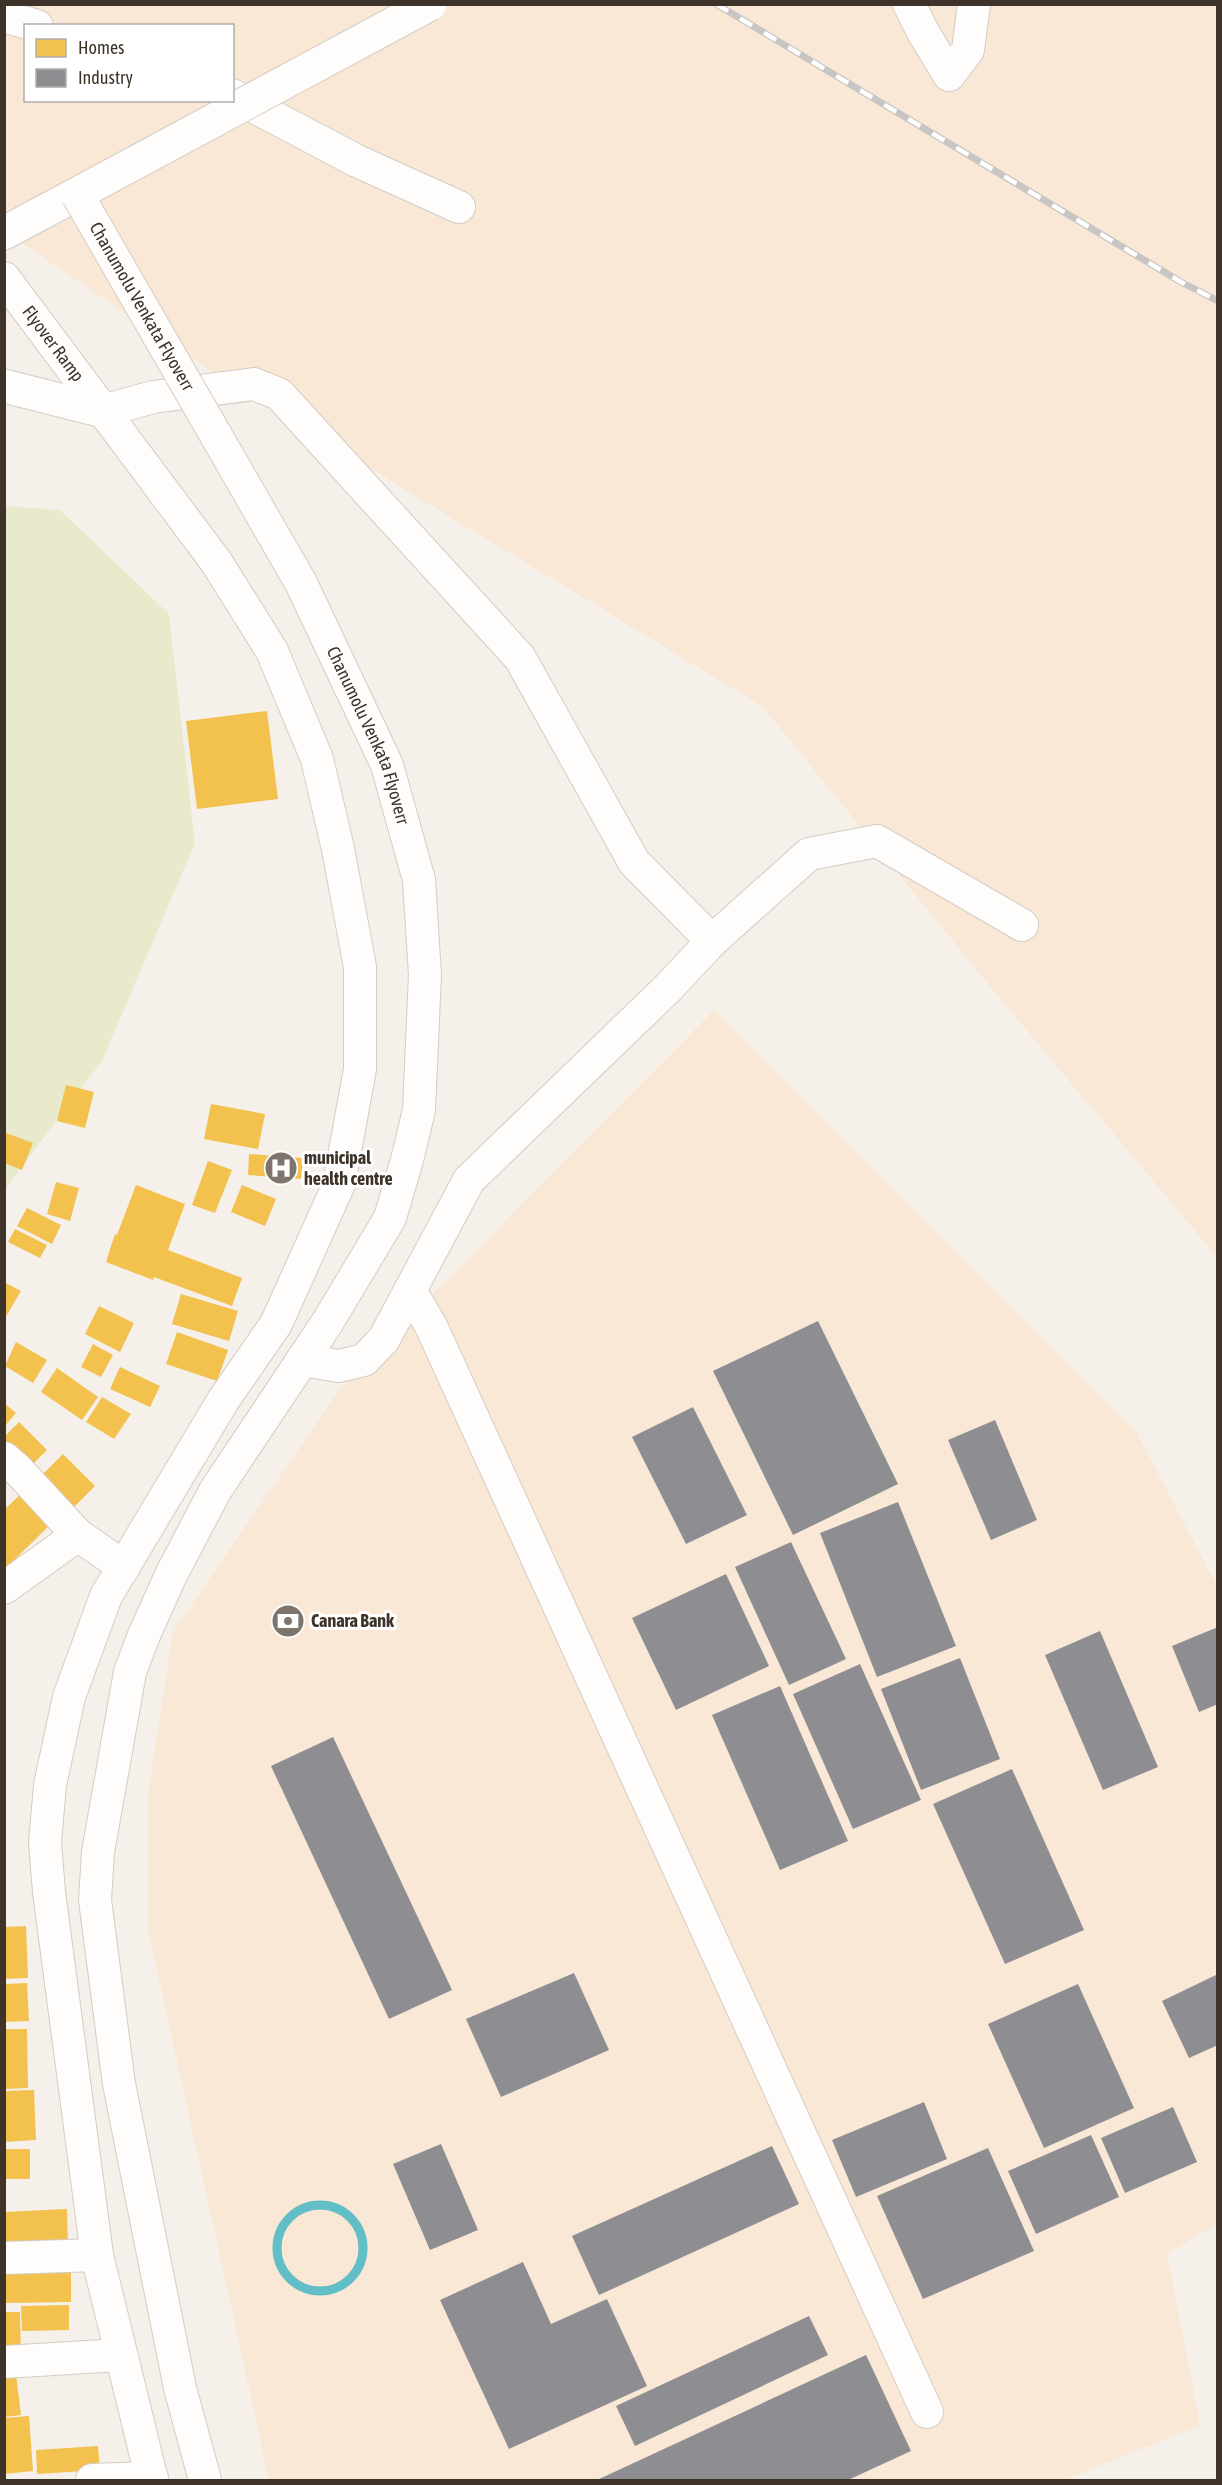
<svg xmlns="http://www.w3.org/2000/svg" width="1222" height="2485" viewBox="0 0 1222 2485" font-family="'Asap Condensed',sans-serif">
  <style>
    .built { fill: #fae8d7; fill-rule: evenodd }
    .green { fill: #e9eacb }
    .homes { fill: #f2c14e }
    .industry { fill: #8d8d92 }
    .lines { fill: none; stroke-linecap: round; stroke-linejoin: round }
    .stream { stroke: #62bec6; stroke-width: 9 }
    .minor-casing { stroke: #d4ccc4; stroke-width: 34 }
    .major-casing { stroke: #d4ccc4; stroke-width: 35 }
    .minor { stroke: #fefdfc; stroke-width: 32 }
    .major { stroke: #fefdfc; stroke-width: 33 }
    .rail-casing { stroke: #c8c6c5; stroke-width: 7 }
    .rail { stroke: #fff; stroke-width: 4.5; stroke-dasharray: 14; stroke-linecap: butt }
    .minor-bridge-casing { stroke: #d4ccc4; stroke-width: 34; stroke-linecap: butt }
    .major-bridge-casing { stroke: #d4ccc4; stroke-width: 35; stroke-linecap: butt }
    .minor-bridge { stroke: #fefdfc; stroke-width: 32 }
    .major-bridge { stroke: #fefdfc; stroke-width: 33 }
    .labels { text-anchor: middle; stroke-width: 6; stroke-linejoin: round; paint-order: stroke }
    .street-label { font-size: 18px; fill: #3d3329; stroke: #fff }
    .poi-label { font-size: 18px; font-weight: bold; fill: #3d3329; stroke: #fff; text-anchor: start }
  </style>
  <rect width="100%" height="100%" fill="#f6f0ea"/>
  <g class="built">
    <path d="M4,5H1217V1257L992,989L762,706L231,384L5,232ZM26,26H232V100H26Z"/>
    <polygon points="714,1010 1136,1431 1217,1586 1217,2225 1167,2253 1200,2425 1064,2480 269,2480 148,1929 148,1793 173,1632 341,1387"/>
  </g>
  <polygon class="green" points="5,506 60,510 169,614 195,843 102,1061 5,1189"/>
  <g class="homes">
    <polygon points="267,711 278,799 197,809 186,721"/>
    <polygon points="66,1085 94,1092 85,1128 57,1121"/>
    <polygon points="211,1104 265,1114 258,1149 204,1139"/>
    <polygon points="6,1133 33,1143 22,1170 4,1163"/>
    <polygon points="249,1154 303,1158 301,1179 248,1175"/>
    <polygon points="208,1161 232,1170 215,1213 192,1205"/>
    <polygon points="56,1182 79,1188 70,1221 47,1214"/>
    <polygon points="136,1185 185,1204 168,1250 242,1278 232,1306 154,1277 153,1280 106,1262 112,1243 115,1234 117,1235"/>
    <polygon points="242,1185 276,1199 265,1226 231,1212"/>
    <polygon points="27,1208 61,1225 52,1244 17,1226"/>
    <polygon points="15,1229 47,1245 40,1258 8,1242"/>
    <polygon points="4,1282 21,1291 4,1320"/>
    <polygon points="181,1294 238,1311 229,1341 172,1324"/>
    <polygon points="99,1306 134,1323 120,1352 85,1334"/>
    <polygon points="177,1332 228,1350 217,1381 166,1364"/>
    <polygon points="16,1342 47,1360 33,1383 5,1366"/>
    <polygon points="93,1344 113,1355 101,1377 81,1367"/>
    <polygon points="120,1367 160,1386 150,1407 110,1389"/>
    <polygon points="57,1368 98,1397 82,1420 41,1392"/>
    <polygon points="102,1397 131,1414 114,1439 86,1422"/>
    <polygon points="4,1403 16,1413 4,1427"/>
    <polygon points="19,1422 47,1450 27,1470 4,1448 4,1437"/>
    <polygon points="63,1454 95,1486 69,1512 37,1480"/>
    <polygon points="24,1491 54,1521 6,1568 4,1510"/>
    <polygon points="26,1926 28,1978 4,1979 4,1927"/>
    <polygon points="27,1983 29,2021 4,2022 4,1984"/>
    <polygon points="4,2029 27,2029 28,2088 4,2089"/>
    <polygon points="34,2090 36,2140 4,2142 4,2091"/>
    <rect x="4" y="2149" width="26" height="30"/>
    <polygon points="67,2209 68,2245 4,2248 4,2212"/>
    <polygon points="71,2262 71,2302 4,2303 4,2264"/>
    <polygon points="69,2305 69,2330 22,2331 21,2306"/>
    <polygon points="4,2312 20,2312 21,2357 4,2357"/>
    <polygon points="16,2374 21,2415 4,2417 4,2375"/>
    <polygon points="29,2416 33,2471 4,2474 4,2418"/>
    <polygon points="98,2446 100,2470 37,2474 36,2450"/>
  </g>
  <g class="industry">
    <polygon points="818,1321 898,1484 793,1535 713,1371"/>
    <polygon points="693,1407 747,1515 686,1544 632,1437"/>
    <polygon points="995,1420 1037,1520 991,1540 948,1440"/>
    <polygon points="898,1502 956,1646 877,1677 820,1533"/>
    <polygon points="791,1542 846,1659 789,1685 735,1567"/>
    <polygon points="726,1574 769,1666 676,1710 632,1618"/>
    <polygon points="1218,1627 1218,1704 1199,1712 1172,1646"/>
    <polygon points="1100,1631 1158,1767 1103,1790 1045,1655"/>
    <polygon points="960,1658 1000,1759 921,1790 881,1689"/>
    <polygon points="860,1664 921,1800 853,1829 793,1694"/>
    <polygon points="780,1686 848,1841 780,1870 712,1715"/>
    <polygon points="333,1737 452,1990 389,2019 271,1766"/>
    <polygon points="1012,1769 1084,1930 1005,1964 933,1804"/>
    <polygon points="574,1973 609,2050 501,2097 466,2019"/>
    <polygon points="1218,1974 1218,2045 1189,2058 1162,2001"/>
    <polygon points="1078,1984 1134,2108 1044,2148 988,2024"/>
    <polygon points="924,2102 947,2159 856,2197 832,2140"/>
    <polygon points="1173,2107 1197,2162 1125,2193 1101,2138"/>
    <polygon points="1091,2135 1119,2197 1036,2234 1008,2171"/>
    <polygon points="441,2144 478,2230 430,2250 393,2164"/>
    <polygon points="772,2146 799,2204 599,2295 572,2236"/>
    <polygon points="988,2148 1034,2251 923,2299 877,2196"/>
    <polygon points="523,2262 551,2324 607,2299 647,2386 509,2449 440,2300"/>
    <polygon points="809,2316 828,2355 635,2446 616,2406"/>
    <polygon points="866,2355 911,2451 848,2480 597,2480"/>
  </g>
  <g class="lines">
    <circle class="stream" cx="320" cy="2248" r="43"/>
    <g class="minor-casing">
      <g id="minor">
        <polyline points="909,4 923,32 949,75 968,50 974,4"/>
        <polyline points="4,16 37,26"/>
        <polyline points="232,95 357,161 459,207"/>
        <path id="s1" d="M4,278L217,563L272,651L317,759L338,849L360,967V1069L339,1184L276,1324L224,1399L106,1596L69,1697L50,1785L45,1843L49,1892L97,2255L152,2480"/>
        <polyline points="103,411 153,397 254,384 279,394 520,658 634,862 712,941"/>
        <polyline points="410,1290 431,1326 927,2412"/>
        <polyline points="302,1360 339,1366 364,1360 384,1339 469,1180 668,988 712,941 809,854 877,841 1022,925"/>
        <polyline points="4,1458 17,1469 78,1535"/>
        <polyline points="4,1588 78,1535 124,1567"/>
        <polyline points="4,2258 97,2255"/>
        <polyline points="4,2362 120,2355"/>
        <polyline points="92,2480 152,2478"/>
        <polyline points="205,2480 180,2388 119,2084 95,1900 98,1852 130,1672 144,1635 171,1575 215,1491 327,1323"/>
      </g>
    </g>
    <g class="major-casing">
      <g id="major">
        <polyline points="4,233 77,194"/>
        <polyline points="4,386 103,411"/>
      </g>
    </g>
    <use href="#minor" class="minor"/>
    <use href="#major" class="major"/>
    <g class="rail-casing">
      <polyline id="rail" points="716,4 1181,282 1218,301"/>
    </g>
    <use href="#rail" class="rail"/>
    <g class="minor-bridge-casing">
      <g id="minor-bridge">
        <path id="s2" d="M77,194L301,583L387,765L419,880L425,975L419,1110L407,1160L390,1218L327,1323"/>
      </g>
    </g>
    <g class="major-bridge-casing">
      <polyline id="major-bridge" points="77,194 430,4"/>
    </g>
    <use href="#minor-bridge" class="minor-bridge"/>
    <use href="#major-bridge" class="major-bridge"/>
  </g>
  <defs>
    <g id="hospital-disc" transform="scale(1.725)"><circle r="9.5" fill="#7e756d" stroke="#fff"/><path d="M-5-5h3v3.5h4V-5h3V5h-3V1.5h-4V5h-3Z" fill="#fff"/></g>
    <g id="bank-disc" transform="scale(1.725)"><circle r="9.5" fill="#7e756d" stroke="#fff"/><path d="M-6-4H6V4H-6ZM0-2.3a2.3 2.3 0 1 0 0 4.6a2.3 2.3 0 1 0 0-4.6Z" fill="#fff"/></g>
  </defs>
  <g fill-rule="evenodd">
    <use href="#hospital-disc" x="281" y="1168"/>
    <use href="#bank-disc" x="288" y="1621"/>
  </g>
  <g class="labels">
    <g class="street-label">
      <text dy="6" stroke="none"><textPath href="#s2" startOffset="130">Chanumolu Venkata Flyoverr</textPath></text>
      <text dy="6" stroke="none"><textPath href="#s1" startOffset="82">Flyover Ramp</textPath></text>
      <text dy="6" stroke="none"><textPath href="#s2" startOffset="616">Chanumolu Venkata Flyoverr</textPath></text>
    </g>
    <g class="poi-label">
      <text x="304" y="1164">municipal<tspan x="304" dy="21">health centre</tspan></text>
      <text x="311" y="1627">Canara Bank</text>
    </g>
  </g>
  <rect width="1222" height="2485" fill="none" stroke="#3d3329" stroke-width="12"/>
  <rect x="24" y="24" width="210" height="78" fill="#ffffff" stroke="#b1ada9" stroke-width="1.5"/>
  <rect x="36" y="39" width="30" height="18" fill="#f2c14e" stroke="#b1ada9" stroke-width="1.5"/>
  <text x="78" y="54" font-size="18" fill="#3d3329">Homes</text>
  <rect x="36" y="69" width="30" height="18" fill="#8d8d92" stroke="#b1ada9" stroke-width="1.5"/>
  <text x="78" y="84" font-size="18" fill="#3d3329">Industry</text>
</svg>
